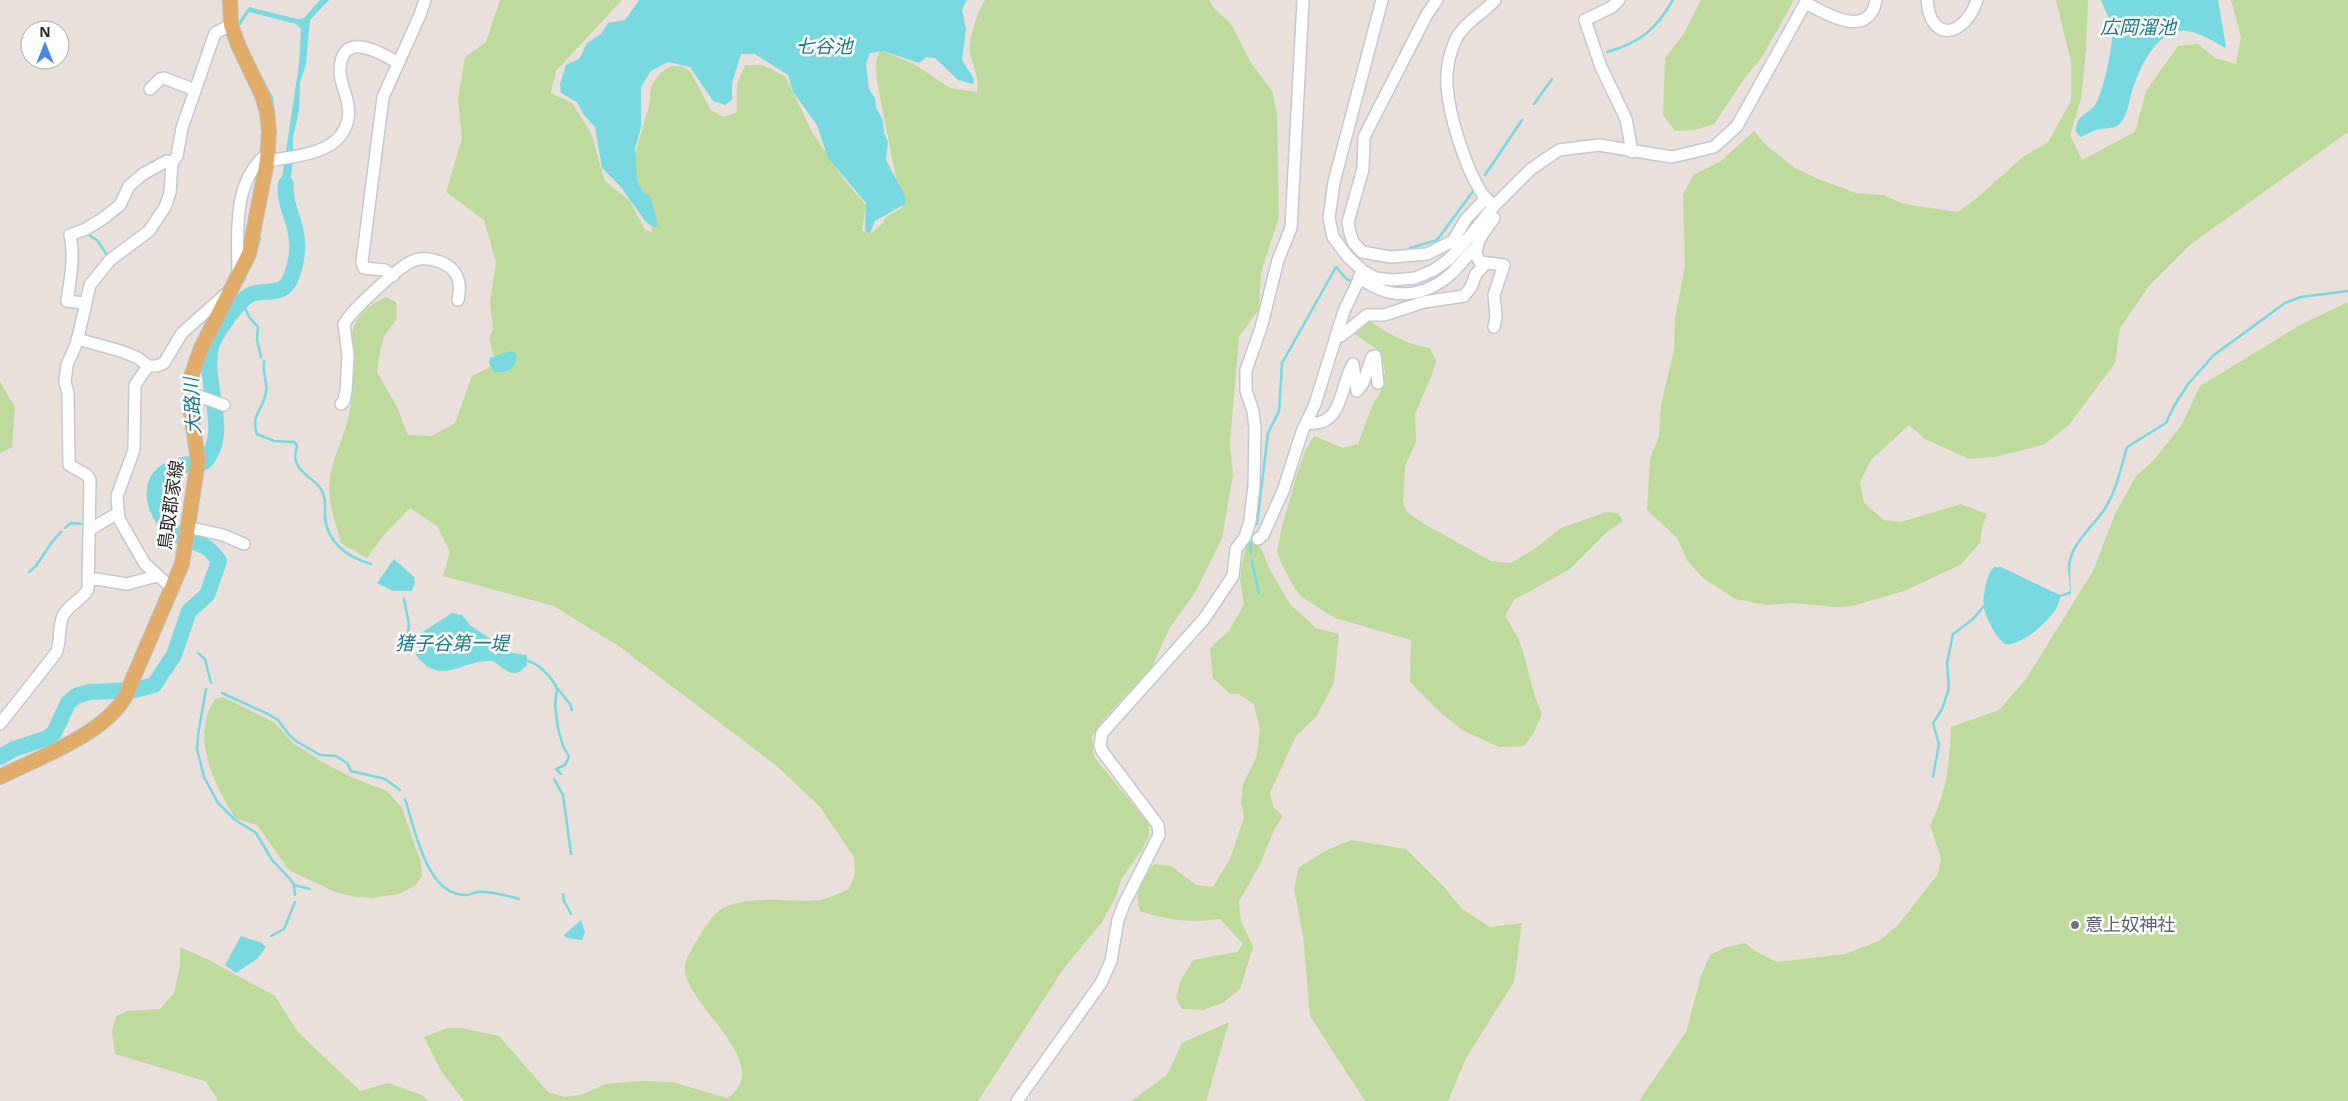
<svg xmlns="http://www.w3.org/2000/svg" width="2348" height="1101" viewBox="0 0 2348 1101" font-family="'Open Sans','Noto Sans JP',sans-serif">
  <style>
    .green { fill: #beda9c }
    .water { fill: #78dae0 }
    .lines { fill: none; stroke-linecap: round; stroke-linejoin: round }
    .stream { stroke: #78dae0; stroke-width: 2.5 }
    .river { stroke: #78dae0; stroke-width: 16 }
    .minor-casing { stroke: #c3c8d0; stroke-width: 14 }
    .major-casing { stroke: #bebebe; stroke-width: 16 }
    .minor { stroke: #fff; stroke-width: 11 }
    .major { stroke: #e1ab68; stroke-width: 14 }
    .worship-dot { fill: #6b7280; stroke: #fff; stroke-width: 2 }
    .labels { text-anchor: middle; stroke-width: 5; stroke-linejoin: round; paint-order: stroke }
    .street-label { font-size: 18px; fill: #282828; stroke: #fff }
    .worship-label { font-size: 18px; fill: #5b616d; stroke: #fff; text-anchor: start }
    .water-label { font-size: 19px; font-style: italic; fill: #1b7988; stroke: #fff }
  </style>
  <rect width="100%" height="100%" fill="#e9e0db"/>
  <g class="green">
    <path d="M500,0H622L556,71L551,93L572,103L591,133L605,181L630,201L645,230L652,232L651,215L637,196L631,168L649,106L651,87L660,73L671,66H681L690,71L711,110L724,117L737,112V85L745,65H762L785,76L812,132L845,181L866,205L862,231L871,233L882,224L887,216L902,208L877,82L876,63L880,50L914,64L950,88L977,92C979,75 974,69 970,54C967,42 978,10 985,0H1209L1213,7L1231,24L1251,63L1272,91L1277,113L1279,217L1261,273L1259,309L1239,337L1230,443L1233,475L1222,538L1196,591L1169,629L1152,667L1102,721L1092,737L1094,757L1149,824V836L1142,850L1122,878L1116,896L1102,922L1064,968L978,1101H464L441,1071L424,1037L447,1028H462L499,1036L548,1092L565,1097L583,1094L606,1084L639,1081L672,1082L727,1098C781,1063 672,997 686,961C691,949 711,914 723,908C751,894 789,903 820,900C830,898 840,893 849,889L855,874L854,857L820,807L778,767L620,647L554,606L443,576L450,552L437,526L410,508L383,536L367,558L341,543C336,524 328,504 329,484C331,460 346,434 350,410C358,364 330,323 386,297L396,302C398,325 396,318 385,335C380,345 379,361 377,372L397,407L408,435L432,436L455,423L472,376L492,366L494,357L489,338L493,329L490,303L496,262L484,220L446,192L462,139L458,98L465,57L486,42Z"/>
    <polygon points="1701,0 1794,0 1762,57 1744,79 1714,124 1695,130 1675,131 1663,115 1665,58 1683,35"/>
    <polygon points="2056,0 2088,0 2086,50 2081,99 2070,135 2082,160 2135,132 2146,91 2178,46 2198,44 2215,58 2236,64 2241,37 2231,0 2348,0 2348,132 2191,244 2149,286 2120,328 2115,363 2069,425 2043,445 1995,457 1969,459 1925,439 1909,425 1871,460 1860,482 1864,503 1884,520 1901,522 1961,504 1987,514 1982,528 1980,543 1960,565 1904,591 1852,606 1835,607 1794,603 1766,605 1735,599 1703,578 1687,560 1677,538 1647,510 1650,459 1659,436 1661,405 1674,350 1675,320 1685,265 1683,195 1693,175 1721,161 1754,131 1766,145 1795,168 1816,178 1856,193 1883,195 1904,204 1958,212 1977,198 2023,157 2048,142 2071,101 2071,61"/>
    <path d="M2348,302V1101H1639L1686,1032L1701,976L1710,955L1724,948L1745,943L1755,951L1777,962L1845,954L1879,941L1898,925L1938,874L1941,858L1930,826C1947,788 1949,769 1951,727L1999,710L2026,679L2093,571L2115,514L2136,476L2152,462L2181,426L2200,386L2302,324Z"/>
    <path d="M1368,320C1387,333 1407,345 1430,348L1436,361L1432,375L1415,414L1416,442L1405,466L1403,502L1407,512L1426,525L1491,561L1511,563L1537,547L1561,528L1606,512L1618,513L1623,521L1608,531L1570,569L1514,600L1505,616C1510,624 1515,632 1519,640C1528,665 1531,690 1542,714L1533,734L1524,746L1499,747L1462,730L1439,711L1410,682L1411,640L1335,618L1302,597L1295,589L1282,565L1277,551L1282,527L1297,474L1305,451L1314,436L1343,448L1358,444L1372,406L1380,393L1385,372L1381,352L1354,334L1356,328Z"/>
    <polygon points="0,382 15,407 12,447 0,453"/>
    <path d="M1252,538L1262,550L1269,568L1290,604L1316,628L1339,634L1334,683L1316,717L1296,736L1270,793L1274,808L1283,816L1275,828L1260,864L1239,902L1241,921L1253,947L1240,989L1224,1002L1204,1010L1182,1009L1176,998L1181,980L1193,960L1237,952L1243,944L1220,919C1188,923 1172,921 1140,911C1133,890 1141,881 1154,864L1171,866L1196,885L1213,887L1230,859L1244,817L1241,803L1243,784L1256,758L1260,730L1254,704L1238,694H1230L1213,678L1210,648L1229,631L1244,604L1240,581L1242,562L1247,542Z"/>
    <path d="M223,697L275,723L293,743L324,763L351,777L387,791L402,808L421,863L422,876L416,885L399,894L372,898L355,897L335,892L289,870L257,825L235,818C214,784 190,737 215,699Z"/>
    <polygon points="1351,840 1406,849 1445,888 1461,908 1490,927 1522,923 1514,982 1466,1058 1448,1101 1365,1101 1310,1016 1303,935 1294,889 1299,867 1327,850"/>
    <polygon points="180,947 207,959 275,996 298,1032 360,1091 388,1083 422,1095 428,1101 217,1101 217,1098 205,1081 115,1054 112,1032 116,1016 128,1011 160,1009 174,993 180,967"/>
    <polygon points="1229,1022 1206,1101 1131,1101 1167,1075 1182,1043"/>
  </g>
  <g class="water">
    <polygon points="320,0 329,0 310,20 306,64 300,83 299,110 293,138 293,162 288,195 290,204 285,208 281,194 281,184 299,64 301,29 296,24 249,12 239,27 237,24 249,7 298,19 304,18"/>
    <polygon points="639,0 967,0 962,10 966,29 962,60 974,79 973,84 958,80 935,58 926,57 919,63 883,51 870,53 866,64 869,89 875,98 876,107 883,121 884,133 888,142 886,160 906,198 905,204 875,221 870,233 865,231 866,203 828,158 817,125 793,92 788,75 755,54 741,54 732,83 732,100 725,105 713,101 690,67 668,62 651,71 641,87 641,127 635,149 637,181 643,192 650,196 658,225 655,227 649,225 643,218 620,186 602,168 595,127 584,115 577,102 561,93 560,84 566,65 579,59 587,43 601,34 608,23 625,20"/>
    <path d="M2101,0H2218L2226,46L2225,48C2213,41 2201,33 2187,31C2157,27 2139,69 2132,91C2129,101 2127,120 2117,126C2111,129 2101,128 2095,130C2090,132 2086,135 2081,137L2076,132C2076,113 2086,117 2095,105C2103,94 2115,39 2112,25C2109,17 2104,8 2101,0Z"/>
    <path d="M509,351L516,353C517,368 508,374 494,372L489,363L490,358Z"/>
    <polygon points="394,559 414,577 415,582 412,591 393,591 377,583"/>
    <path d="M1994,567H2001L2060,595L2070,591L2068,569H2070L2071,594L2060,597C2060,614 2022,647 2005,644C1996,638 1986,618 1984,608C1982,599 1987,572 1994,567Z"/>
    <path d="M452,613L462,615L471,626L512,653L527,655V665C512,683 505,667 492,661C462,659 440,688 416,655L421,633Z"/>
    <polygon points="581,920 585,932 582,940 566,938 564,935"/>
    <polygon points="241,936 262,943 266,947 257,959 236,973 225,965"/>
  </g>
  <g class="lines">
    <g class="stream">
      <path d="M1607,52C1640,43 1656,29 1673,0"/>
      <polyline points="260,75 272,98 273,111"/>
      <polyline points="1534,104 1552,79"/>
      <polyline points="1485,175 1522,120"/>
      <polyline points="87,234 97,240 109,258"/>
      <polyline points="1410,248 1437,240 1474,190"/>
      <polyline points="256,253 260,238"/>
      <polyline points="237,292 245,278"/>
      <polyline points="244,306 249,317 258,327 257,340 261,357"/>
      <path d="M264,361C262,373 268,381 266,392C264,408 250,416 257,434L274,441L294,442L297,445C297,449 295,453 295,456C296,473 313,477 321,489C326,497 325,506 325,515C326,542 347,557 371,564"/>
      <path d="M1257,524L1268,433L1279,411L1282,363L1336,267C1342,272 1344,281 1354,281"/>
      <polyline points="65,528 71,523 86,524"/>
      <polyline points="1250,543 1251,554"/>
      <polyline points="1252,561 1259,593"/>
      <path d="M2069,570C2068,546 2091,529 2104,510C2116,492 2121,468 2127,447L2166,423L2174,406L2188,384L2214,355L2285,303L2301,297L2348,291"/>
      <polyline points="29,572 36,566 52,542 61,532"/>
      <polyline points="404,599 409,624 407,641 409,643 422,643"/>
      <polyline points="198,653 205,659 211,683"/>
      <path d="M524,660C538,662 552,677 557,689L555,705L558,728L563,746L569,757L565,765L556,769L561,774"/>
      <polyline points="206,689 198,735 197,749 204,777 218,803 234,819 256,833 272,860 290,879 294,885 295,895"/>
      <polyline points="558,689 570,704 572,710"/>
      <polyline points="222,693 268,714 278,720 290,736 296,741 320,755 336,756 347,763 351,771 385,779 400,790"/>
      <polyline points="1933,777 1939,744 1933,723 1942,709 1949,688 1947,663 1953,634 1973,619 1983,607 1987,606"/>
      <polyline points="554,779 563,795 571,854"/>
      <path d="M405,799C415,828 426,896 466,895C470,895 473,893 477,892C487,891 510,896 519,899"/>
      <polyline points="294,885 310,889"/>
      <polyline points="563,894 564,901 571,914"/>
      <polyline points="271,936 284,929 295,902"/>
    </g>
    <path class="river" d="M0,757L14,749L47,738L54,733L68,703L76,696L89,692L135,690L154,685L174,655L189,611L207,595L219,561C215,556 211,550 206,547C197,542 186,541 178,535C159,521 142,487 167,471C178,464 192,464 204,462C232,434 202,382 211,347C214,335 240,298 252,294C267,289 284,297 291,277C298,261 299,241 294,224C290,211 284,198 286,184"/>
    <g class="minor-casing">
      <g id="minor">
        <polyline points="1382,0 1334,182 1329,218 1333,237 1348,257 1363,271 1376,278 1393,280 1415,278 1434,270 1448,260 1466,241 1494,206 1531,169 1559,150 1599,145 1672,157 1714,147 1737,126 1807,0"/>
        <polyline points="1437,0 1426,16 1364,137 1363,169 1348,222 1350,233 1353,242 1362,252 1391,257 1427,254 1453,241 1466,241"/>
        <polyline points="1619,0 1612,7 1585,20 1601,67 1626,119 1632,152"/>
        <path d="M1927,0C1931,45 1965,36 1977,0"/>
        <path d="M1806,3C1826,14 1869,40 1876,0"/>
        <polyline points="150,89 160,79 164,78 195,90"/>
        <path d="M267,161C288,157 327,155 341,135C347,127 350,116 348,106C347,95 341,85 340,73C339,30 377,50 398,63"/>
        <path d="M1494,206C1490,202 1484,197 1481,192C1465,166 1449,116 1447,86C1446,71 1449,55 1455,41C1463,23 1483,14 1495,0"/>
        <polyline points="1453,241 1466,219 1486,198"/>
        <path d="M238,276C238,234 231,182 268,153"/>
        <polyline points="393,276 385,270 364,268 362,262 383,97 420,15 425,0"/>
        <path d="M1359,277C1390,301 1423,299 1452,273C1461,265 1467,254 1477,247"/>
        <path d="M85,303L67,301C70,280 75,257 70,235L86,229L105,217L120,205L129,186L143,174L167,161L172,163"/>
        <path d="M1494,327L1496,317L1494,295L1504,265L1480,262C1469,247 1486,230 1494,218"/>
        <polyline points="1336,336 1341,336 1367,315 1384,315 1424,302 1464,296 1471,287 1476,274 1485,264"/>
        <polyline points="77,339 121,351 138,358 148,366 157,366 164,363 182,333 227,293"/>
        <polyline points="148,366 135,385 134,450 117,496 118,509 119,519 145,564 173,589"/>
        <polyline points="190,393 224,405"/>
        <path d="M341,404L344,401L346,391L348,356L344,324C352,310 401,264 415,260C426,257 439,260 448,266C460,274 461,286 458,300"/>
        <path d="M1306,423C1344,428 1339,387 1353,364L1357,391L1363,383L1372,357L1375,356L1378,383"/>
        <polyline points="187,527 223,535 244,544"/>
        <polyline points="89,530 118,513"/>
        <polyline points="1258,539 1263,535 1283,491 1302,432 1315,404 1344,311 1363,271"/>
        <polyline points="89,581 96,579 127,584 157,576"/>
        <path d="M0,724L56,653C62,641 57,625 64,614C70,604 82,600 88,589L90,480L87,475L69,465L68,393L65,382L67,365L77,342L90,285L110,260L149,231L165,207L170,193L172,163L177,156L182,128L215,33L231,25"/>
        <polyline points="1017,1101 1101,983 1111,961 1118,920 1124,904 1159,835 1158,825 1102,751 1100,745 1102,733 1204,619 1233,576 1236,549 1245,537 1250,521 1254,486 1255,428 1253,411 1246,391 1246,370 1261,328 1278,260 1291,228 1303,0"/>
      </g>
    </g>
    <g class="major-casing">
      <path id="major" d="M0,777C38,758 104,734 125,697L182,564L198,461L191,412L190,393L192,374L201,348L249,254L267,161L269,131L267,112L262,95L239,47L231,25L230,0"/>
    </g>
    <use href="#minor" class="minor"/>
    <use href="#major" class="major"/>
  </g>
  <circle class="worship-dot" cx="2075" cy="925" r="5"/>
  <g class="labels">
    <g class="street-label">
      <text transform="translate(171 505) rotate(-82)" y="6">鳥取郡家線</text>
    </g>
    <g class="worship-label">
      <text x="2085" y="931">意上奴神社</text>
    </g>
    <g class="water-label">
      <text x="2138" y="34">広岡溜池</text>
      <text x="824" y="53">七谷池</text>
      <text transform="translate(192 406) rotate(-93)" y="7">大路川</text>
      <text x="452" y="650">猪子谷第一堤</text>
    </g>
  </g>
  <g transform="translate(45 45)"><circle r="24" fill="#ffffff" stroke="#a9a9a9"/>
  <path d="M0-4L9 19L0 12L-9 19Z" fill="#4b88e6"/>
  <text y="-8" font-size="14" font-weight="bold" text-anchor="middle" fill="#282828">N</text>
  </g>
</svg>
